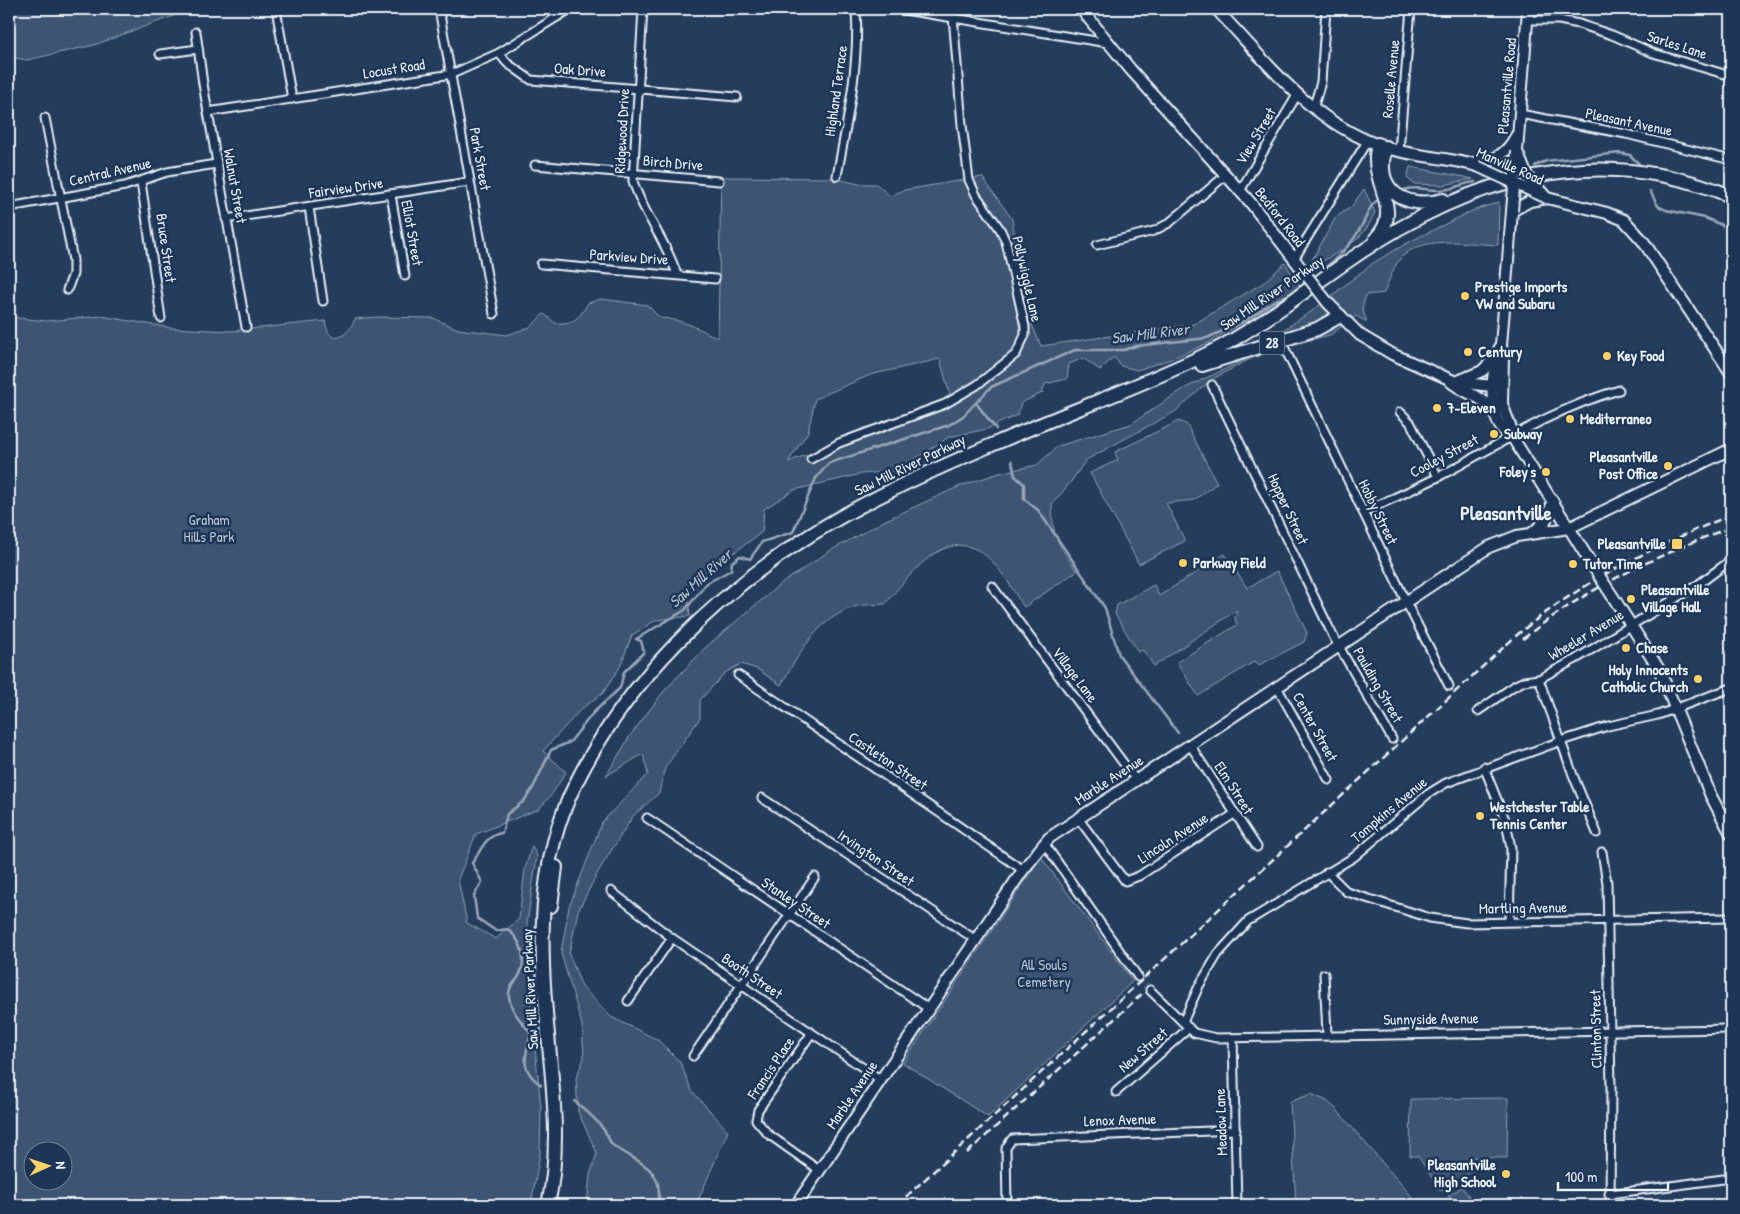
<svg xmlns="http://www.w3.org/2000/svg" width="1740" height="1214" viewBox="0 0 1740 1214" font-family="'Patrick Hand',sans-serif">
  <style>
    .green { fill: #3e5472; stroke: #93a2b5; fill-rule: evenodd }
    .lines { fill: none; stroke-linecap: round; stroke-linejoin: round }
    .stream { stroke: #99a8ba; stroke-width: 2.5 }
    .street-tunnel { stroke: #425874; stroke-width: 7; stroke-dasharray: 7 3.5; stroke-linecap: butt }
    .street-casing { stroke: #e8f1f8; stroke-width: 11 }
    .secondary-casing { stroke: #e8f1f8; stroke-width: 14 }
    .highway-casing { stroke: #e8f1f8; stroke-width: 16 }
    .street { stroke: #1d3557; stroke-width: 7 }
    .secondary { stroke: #1d3557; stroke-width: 10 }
    .highway { stroke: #1d3557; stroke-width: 12 }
    .rail { stroke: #e8f1f8; stroke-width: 2.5; stroke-dasharray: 8 4; stroke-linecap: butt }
    .secondary-bridge-casing { stroke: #e8f1f8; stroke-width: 14; stroke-linecap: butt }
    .secondary-bridge { stroke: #1d3557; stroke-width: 10 }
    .poi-dot { fill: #ffd166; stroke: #1d3557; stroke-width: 2 }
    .labels { text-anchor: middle; stroke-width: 5; stroke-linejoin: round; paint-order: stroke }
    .shield { fill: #1d3557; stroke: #abb9c8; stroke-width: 1 }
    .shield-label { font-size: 14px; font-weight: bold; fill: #e8f1f8 }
    .street-label { font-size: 15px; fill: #e8f1f8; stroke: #1d3557 }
    .poi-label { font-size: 15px; font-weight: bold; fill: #e8f1f8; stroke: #1d3557; text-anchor: start }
    .park-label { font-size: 15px; fill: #b5c2d0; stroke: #1d3557 }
    .water-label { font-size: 16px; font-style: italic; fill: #b4c1ce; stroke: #1d3557 }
    .district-label { font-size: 20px; font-weight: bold; fill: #e8f1f8; stroke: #1d3557 }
  </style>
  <rect width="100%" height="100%" fill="#253d5d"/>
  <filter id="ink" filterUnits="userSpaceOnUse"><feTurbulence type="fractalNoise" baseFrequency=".02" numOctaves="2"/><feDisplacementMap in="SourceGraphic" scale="10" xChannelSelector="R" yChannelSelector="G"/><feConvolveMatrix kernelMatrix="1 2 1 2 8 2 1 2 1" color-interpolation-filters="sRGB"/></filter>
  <g filter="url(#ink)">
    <g class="green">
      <polygon points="9,9 186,9 187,11 94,45 27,60 15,58 9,93"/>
      <polygon points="1410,167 1465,177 1473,179 1443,185 1414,184 1407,178"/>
      <path d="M721,177L832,178L859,184H876L890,196L904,190L982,177L1012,219L1028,315L1041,346L1194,324L1263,283L1285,263L1301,288L1208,343L1171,359L1137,370L1121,366L1114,357L1100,370L1083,358L1069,364L1067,379L1045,384L1042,393L1021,403L1017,415L987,429L949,437L896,471L861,474L794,490L764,509L762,532L717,565L688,596L690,616L656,620L632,635L620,667L603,693L581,709L543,751L566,772L552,794L539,809L476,834L458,879L467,923L496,939L519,919L525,869L532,846L537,856L527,923L531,1006L541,1108L540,1154L531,1205H9V317L47,321L101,316L171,328L232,331L325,321C329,348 347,338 355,319L377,317L433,318L458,329L507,335L530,327L544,314L555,323C574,324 579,319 588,303L601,299L647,305L660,318C682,319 699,329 718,338ZM940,359L951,399L788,462L808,432L815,399L870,375ZM32,1152H62V1182H32Z"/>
      <path d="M1364,189L1375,212C1363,243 1342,249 1315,266L1312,260L1336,217L1351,207Z"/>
      <path d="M1499,202L1498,245C1470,244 1427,235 1404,255C1394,263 1389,281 1384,293L1366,295L1362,309L1367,322L1356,316L1330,335L1279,348L1248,360L1211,380L1176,411L1086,460L1070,483L1052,504C1052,536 1058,545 1077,571L1024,607C1015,594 1008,580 998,568C954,514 915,569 885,604C875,605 863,604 854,607C817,619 799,654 781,685L757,669L741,664L726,672L700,700V718L665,768L659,793L633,816L598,872L578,911L569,954L582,987L611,1017L658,1040L680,1062L692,1091L728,1131L696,1205H587L590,1175L597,1153L578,1112L576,1078L584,1058L582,1025L561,953L569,907L602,822L648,774L643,754L606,776L630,736L664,691L706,647L778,586L828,552L886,520L958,487L999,473L1037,465L1058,446L1131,424L1185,388L1272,347L1280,332L1312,311L1373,263L1409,242L1472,211Z"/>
      <polygon points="1179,421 1187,425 1217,483 1194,500 1166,503 1185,541 1139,564 1090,473 1118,460 1115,452"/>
      <polygon points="1225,554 1247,588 1277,571 1307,633 1304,642 1259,665 1255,661 1198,696 1177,662 1237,625 1235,618 1237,610 1154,666 1143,650 1138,652 1115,614 1117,605 1154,585 1159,596"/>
      <polygon points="1041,857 1133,981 988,1117 903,1063"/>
      <polygon points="1311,1094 1327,1101 1336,1109 1419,1205 1296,1205 1290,1102"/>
      <polygon points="1508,1098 1507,1158 1469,1157 1476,1168 1447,1189 1440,1190 1418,1156 1410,1156 1411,1099"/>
      <polygon points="1462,1187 1475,1205 1455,1205 1448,1196"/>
    </g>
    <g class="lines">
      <g class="stream">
        <polyline points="1535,166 1546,161 1620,153 1630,155 1640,165"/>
        <path d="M1401,191C1417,184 1432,193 1448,189C1460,187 1462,183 1475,182"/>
        <polyline points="1650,191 1658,206 1666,210 1705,218 1731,229"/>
        <path d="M1325,268C1340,255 1353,243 1362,225C1368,215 1369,205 1379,199"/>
        <polyline points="976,403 996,429"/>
        <polyline points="1012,461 1015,476 1024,484 1024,499 1038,510 1105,608 1119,655 1178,733"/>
        <path d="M541,1085C519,1069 525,1057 531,1034C523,1022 511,1013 509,997C508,985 516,983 520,974C527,957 521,939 507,929L496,931L477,918L474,896L482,882L472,863C481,851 485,835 502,833L507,814L524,801L533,788L551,750L570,742L593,713L620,688L624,672L644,652L641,641L636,639L685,610L707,583L731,570L732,562L740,556L750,559L762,542L793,532L816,478L829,463L949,425L963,416L991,387L1075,350H1124L1136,346L1207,338L1245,321L1272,302L1293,293"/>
        <path d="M574,1101C585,1110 596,1118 604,1130C608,1135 609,1143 614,1146C637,1163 665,1166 658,1205"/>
      </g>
      <polyline class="street-tunnel" points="1138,977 1150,990"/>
      <g class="street-casing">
        <g id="street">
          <polyline points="276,9 292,99"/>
          <polyline points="439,9 494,314"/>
          <path d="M643,9L633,181C643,215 667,241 677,275"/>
          <polyline points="898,9 1108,43"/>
          <polyline points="1527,20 1559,20 1579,24 1612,35 1653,53 1731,76"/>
          <polyline points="196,32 203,84 246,327"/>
          <polyline points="499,53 507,63 531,80 737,97"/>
          <polyline points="160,54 198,49"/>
          <polyline points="1313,109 1321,82 1326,9"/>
          <polyline points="208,112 452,74 499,53 570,9"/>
          <polyline points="1520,114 1626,134 1731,160"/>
          <polyline points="45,118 73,260 73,274 67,290"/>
          <polyline points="1399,151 1411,9"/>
          <polyline points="535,165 719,181"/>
          <path d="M837,176C847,121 860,65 856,9"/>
          <polyline points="141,182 161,318"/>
          <polyline points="1240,191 1297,95"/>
          <polyline points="391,195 405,276"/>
          <polyline points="9,207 125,186 167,172 216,164"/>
          <polyline points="309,207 323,301"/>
          <polyline points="226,219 469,182"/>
          <polyline points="1097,245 1154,231 1169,223 1226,175"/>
          <polyline points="1294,259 1368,140"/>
          <polyline points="541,264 715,279"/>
          <polyline points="1285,349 1411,612 1449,686"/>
          <polyline points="1212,385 1333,636 1392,739"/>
          <polyline points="1400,412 1410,422 1438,477"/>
          <polyline points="811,459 839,443 945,404 977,385 1016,354 1025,335 1025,327 1006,242 1000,229 976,195 969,180 962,125 953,16"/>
          <path d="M1363,512C1389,500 1415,489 1440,476C1500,444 1553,409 1619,390"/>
          <polyline points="992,586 1136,780"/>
          <polyline points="738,675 1023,870"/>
          <polyline points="1539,679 1573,775 1597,833"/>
          <polyline points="1277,687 1329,780"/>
          <polyline points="1478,711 1514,686 1524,681 1539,679 1576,659 1699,584 1731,560"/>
          <polyline points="1190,745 1257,847"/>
          <polyline points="1484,767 1506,822 1511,848 1509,921"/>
          <polyline points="762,798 976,940"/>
          <polyline points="647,818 929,1009"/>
          <polyline points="1078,818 1125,881 1139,876 1234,814"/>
          <polyline points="1044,843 1138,977"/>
          <polyline points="1602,852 1607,883 1611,1087 1610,1205"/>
          <polyline points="1327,872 1347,892 1430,918 1467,923 1731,918"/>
          <polyline points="611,891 672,938 881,1080"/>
          <polyline points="1324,974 1327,1034"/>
          <polyline points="1150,990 1194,1033 1216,1038 1731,1029"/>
          <polyline points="628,1001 672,938"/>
          <polyline points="1183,1022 1199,986 1218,954 1248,921 1354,857 1428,794 1446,783 1561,741 1608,726 1658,715 1731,688"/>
          <polyline points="811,1034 758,1110 756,1120 768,1134 819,1170"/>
          <polyline points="1233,1038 1237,1205"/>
          <polyline points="693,1056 815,877"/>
          <polyline points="1116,1092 1189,1028"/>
          <polyline points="1609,1194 1731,1178"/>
          <polyline points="1007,1205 1006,1148 1012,1139 1236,1130"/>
        </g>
      </g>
      <g class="secondary-casing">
        <g id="secondary">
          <polyline points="1081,9 1131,70 1250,202 1304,272"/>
          <path d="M1216,9C1268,63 1310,122 1384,147C1414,157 1447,157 1477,166"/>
          <polyline points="1517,151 1528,9"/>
          <path d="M1470,163C1492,162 1506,156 1516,136"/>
          <polyline points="1328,303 1360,335 1392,354 1456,382 1501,387"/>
          <path d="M1501,345C1491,364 1485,426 1511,435"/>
          <polyline points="1458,381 1482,371 1495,358"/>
          <path d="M1451,382C1465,394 1484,396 1493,412"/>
          <polyline points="1532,533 1545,522 1553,502"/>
          <polyline points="1589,560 1511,435 1511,428 1502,404 1503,357 1501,345 1512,211 1530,201 1547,198 1607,213 1624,220 1643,241 1731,373"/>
          <polyline points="1613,597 1660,671 1711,796 1731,834"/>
          <polyline points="796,1205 1023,870 1049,838 1489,547 1517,536 1569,528 1731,449"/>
        </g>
      </g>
      <g class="highway-casing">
        <g id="highway">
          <path d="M1386,147C1373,190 1404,210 1443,200"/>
          <path d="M1376,238C1405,208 1367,182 1378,144"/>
          <polyline points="1202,365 1317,329 1340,316"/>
          <polyline points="551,906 556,867"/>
          <path d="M548,1205C560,1151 554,1099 549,1045C540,954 534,864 577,781C627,681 715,595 809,536C867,499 931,471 994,444C1065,413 1139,387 1209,353C1260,327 1304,291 1351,259C1468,178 1594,140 1731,196"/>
        </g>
      </g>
      <use href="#street" class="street"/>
      <use href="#secondary" class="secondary"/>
      <use href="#highway" class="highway"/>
      <g class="rail">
        <path d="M1523,639C1584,589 1658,555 1731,527"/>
        <polyline points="967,1153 1143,993"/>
        <path d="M897,1205L1517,635C1580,582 1655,546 1731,515"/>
      </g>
      <g class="secondary-bridge-casing">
        <g id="secondary-bridge">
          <polyline points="1518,154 1527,176 1545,196"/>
          <polyline points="1477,166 1547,198"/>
          <polyline points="1512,211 1517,151"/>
          <polyline points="1304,272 1328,303"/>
          <polyline points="1589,560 1613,597"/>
        </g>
      </g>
      <use href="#secondary-bridge" class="secondary-bridge"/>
    </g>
  </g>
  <g class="poi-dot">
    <circle cx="1465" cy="296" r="5"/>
    <circle cx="1468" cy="352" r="5"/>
    <circle cx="1607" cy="356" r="5"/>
    <circle cx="1437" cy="408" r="5"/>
    <circle cx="1570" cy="419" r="5"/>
    <circle cx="1494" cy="434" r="5"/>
    <circle cx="1668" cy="466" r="5"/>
    <circle cx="1546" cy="472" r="5"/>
    <rect x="1671" y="538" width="12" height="12" rx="2.5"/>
    <circle cx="1183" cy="563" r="5"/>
    <circle cx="1573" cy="564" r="5"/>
    <circle cx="1631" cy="599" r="5"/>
    <circle cx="1626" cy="648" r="5"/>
    <circle cx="1698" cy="679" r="5"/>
    <circle cx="1480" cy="816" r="5"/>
    <circle cx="1506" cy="1174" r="5"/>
  </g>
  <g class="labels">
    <rect class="shield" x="1259.5" y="331.5" width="25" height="23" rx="4"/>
    <g class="shield-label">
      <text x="1272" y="348">28</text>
    </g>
    <g class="street-label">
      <text transform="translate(1677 45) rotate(18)" y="5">Sarles Lane</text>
      <text transform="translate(394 69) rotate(-9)" y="5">Locust Road</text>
      <text transform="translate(580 70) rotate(4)" y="5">Oak Drive</text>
      <text transform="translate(1391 79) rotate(-85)" y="5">Roselle Avenue</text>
      <text transform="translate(1507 86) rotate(-85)" y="5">Pleasantville Road</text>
      <text transform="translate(836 91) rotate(-82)" y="5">Highland Terrace</text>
      <text transform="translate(1629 122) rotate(12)" y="5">Pleasant Avenue</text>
      <text transform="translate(622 131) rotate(-87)" y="5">Ridgewood Drive</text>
      <text transform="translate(1256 136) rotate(-59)" y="5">View Street</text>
      <text transform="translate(480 159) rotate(80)" y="5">Park Street</text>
      <text transform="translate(673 163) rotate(5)" y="5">Birch Drive</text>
      <text transform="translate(1510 166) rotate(24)" y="5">Manville Road</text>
      <text transform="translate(110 172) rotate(-13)" y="5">Central Avenue</text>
      <text transform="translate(235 186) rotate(80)" y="5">Walnut Street</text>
      <text transform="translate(346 188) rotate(-8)" y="5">Fairview Drive</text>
      <text transform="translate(1280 217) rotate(52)" y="5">Bedford Road</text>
      <text transform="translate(412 233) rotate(80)" y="5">Elliot Street</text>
      <text transform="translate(166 248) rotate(82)" y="5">Bruce Street</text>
      <text transform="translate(629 257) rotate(4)" y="5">Parkview Drive</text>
      <text transform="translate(1027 279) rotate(77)" y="5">Pollywiggle Lane</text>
      <text transform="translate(1272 293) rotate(-34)" y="5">Saw Mill River Parkway</text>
      <text transform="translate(1444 456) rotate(-28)" y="5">Cooley Street</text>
      <text transform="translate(910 465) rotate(-26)" y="5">Saw Mill River Parkway</text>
      <text transform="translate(1288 509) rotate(65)" y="5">Hopper Street</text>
      <text transform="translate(1378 512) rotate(64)" y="5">Hobby Street</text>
      <text transform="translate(1586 635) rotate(-31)" y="5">Wheeler Avenue</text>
      <text transform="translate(1075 675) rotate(53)" y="5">Village Lane</text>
      <text transform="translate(1378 685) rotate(60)" y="5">Paulding Street</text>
      <text transform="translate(1315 727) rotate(61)" y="5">Center Street</text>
      <text transform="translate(888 761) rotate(34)" y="5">Castleton Street</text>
      <text transform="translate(1109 780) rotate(-33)" y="5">Marble Avenue</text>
      <text transform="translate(1234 788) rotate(57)" y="5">Elm Street</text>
      <text transform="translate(1389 810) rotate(-40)" y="5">Tompkins Avenue</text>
      <text transform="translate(1173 838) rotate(-33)" y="5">Lincoln Avenue</text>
      <text transform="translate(876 858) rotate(34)" y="5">Irvington Street</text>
      <text transform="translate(796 903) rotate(34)" y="5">Stanley Street</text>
      <text transform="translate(1523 908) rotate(-1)" y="5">Martling Avenue</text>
      <text transform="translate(752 976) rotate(34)" y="5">Booth Street</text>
      <text transform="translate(530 989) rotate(-93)" y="5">Saw Mill River Parkway</text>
      <text transform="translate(1431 1019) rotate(-1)" y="5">Sunnyside Avenue</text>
      <text transform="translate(1596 1029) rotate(-91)" y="5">Clinton Street</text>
      <text transform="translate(1143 1050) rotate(-41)" y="5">New Street</text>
      <text transform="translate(771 1068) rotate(-56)" y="5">Francis Place</text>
      <text transform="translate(852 1095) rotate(-56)" y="5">Marble Avenue</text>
      <text transform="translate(1120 1120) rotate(-2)" y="5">Lenox Avenue</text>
      <text transform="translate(1221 1122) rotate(-92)" y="5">Meadow Lane</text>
    </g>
    <g class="poi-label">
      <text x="1475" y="292">Prestige Imports<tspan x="1475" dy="17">VW and Subaru</tspan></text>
      <text x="1478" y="357">Century</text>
      <text x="1617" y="361">Key Food</text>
      <text x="1447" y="413">7-Eleven</text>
      <text x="1580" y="424">Mediterraneo</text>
      <text x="1504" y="439">Subway</text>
      <text x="1658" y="462" text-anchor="end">Pleasantville<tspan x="1658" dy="17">Post Office</tspan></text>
      <text x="1536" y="477" text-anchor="end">Foley's</text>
      <text x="1666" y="549" text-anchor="end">Pleasantville</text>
      <text x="1193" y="568">Parkway Field</text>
      <text x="1583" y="569">Tutor Time</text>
      <text x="1641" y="595">Pleasantville<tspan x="1641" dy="17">Village Hall</tspan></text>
      <text x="1636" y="653">Chase</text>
      <text x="1688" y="675" text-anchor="end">Holy Innocents<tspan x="1688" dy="17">Catholic Church</tspan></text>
      <text x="1490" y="812">Westchester Table<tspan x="1490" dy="17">Tennis Center</tspan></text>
      <text x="1496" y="1170" text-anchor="end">Pleasantville<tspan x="1496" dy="17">High School</tspan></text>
    </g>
    <g class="park-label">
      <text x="209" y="525">Graham<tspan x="209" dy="17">Hills Park</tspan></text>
      <text x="1044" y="970">All Souls<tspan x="1044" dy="17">Cemetery</tspan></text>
    </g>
    <g class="water-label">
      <text transform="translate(1150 333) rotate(-7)" y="6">Saw Mill River</text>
      <text transform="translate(700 578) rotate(-42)" y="6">Saw Mill River</text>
    </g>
    <g class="district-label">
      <text x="1506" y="520">Pleasantville</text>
    </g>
  </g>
  <rect width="1740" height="1214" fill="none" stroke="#1d3557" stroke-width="30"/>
  <rect x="15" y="15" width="1710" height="1184" fill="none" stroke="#e8f1f8" stroke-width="2" filter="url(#ink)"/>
  <g transform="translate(48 1166) rotate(87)"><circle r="24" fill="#1d3557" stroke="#6e8097"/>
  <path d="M0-4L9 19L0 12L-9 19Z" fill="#ffd166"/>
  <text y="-8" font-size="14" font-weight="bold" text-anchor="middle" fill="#e8f1f8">N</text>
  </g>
  <path d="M1558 1182v8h110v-8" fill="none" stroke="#e8f1f8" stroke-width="2.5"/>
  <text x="1565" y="1182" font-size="15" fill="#e8f1f8" stroke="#1d3557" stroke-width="4" paint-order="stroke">100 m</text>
</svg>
